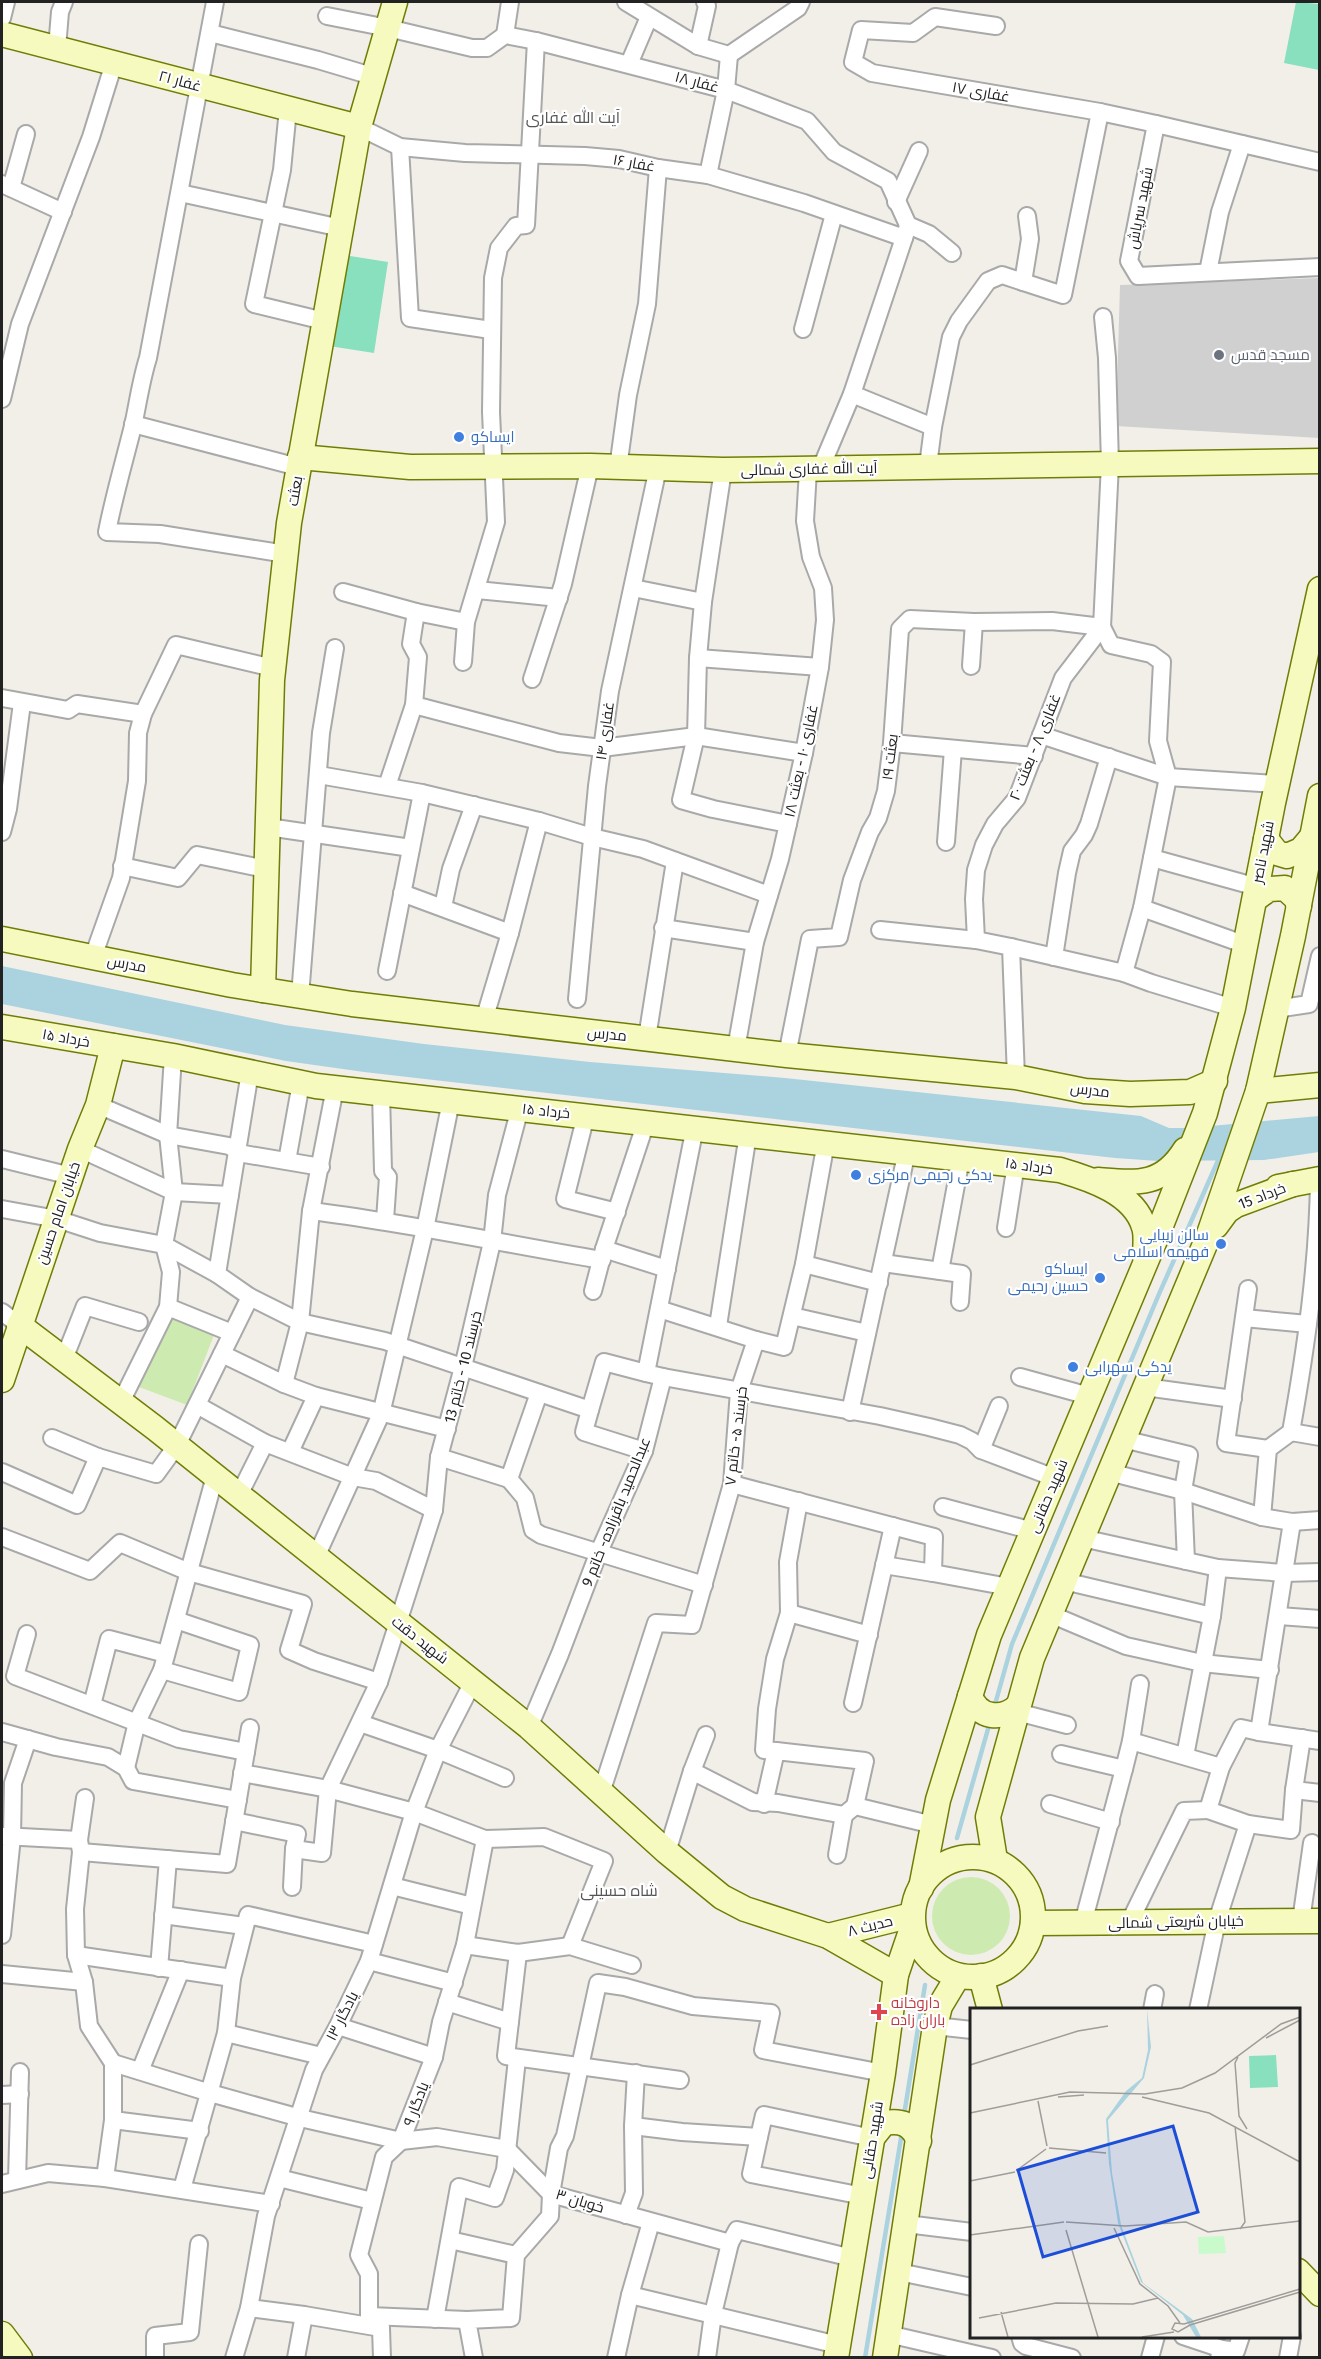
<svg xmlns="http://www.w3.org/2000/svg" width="1321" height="2359" viewBox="0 0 1321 2359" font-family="'Fira Sans',Cairo,sans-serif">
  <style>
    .religious { fill: #d0d0d0 }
    .grass { fill: #cdebb0 }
    .pitch { fill: #88e0be }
    .water { fill: #aad3df }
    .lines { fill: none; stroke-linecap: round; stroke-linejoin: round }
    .stream { stroke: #aad3df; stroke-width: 4.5 }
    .street-casing { stroke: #a9a9a9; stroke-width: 20 }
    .secondary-casing { stroke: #707d05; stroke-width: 27 }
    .street { stroke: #fff; stroke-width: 16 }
    .secondary { stroke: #f7fabf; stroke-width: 24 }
    .worship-dot { fill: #6b7280; stroke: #fff; stroke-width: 2 }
    .shop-dot { fill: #3f7fe0; stroke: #fff; stroke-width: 2 }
    .health-dot { fill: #e0444e; stroke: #fff; stroke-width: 2 }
    .labels { text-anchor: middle; stroke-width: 4.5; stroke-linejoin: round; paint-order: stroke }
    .street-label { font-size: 15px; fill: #222; stroke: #fff }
    .worship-label { font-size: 15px; fill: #5b616d; stroke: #fff; text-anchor: start }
    .shop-label { font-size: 15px; fill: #366cbe; stroke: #fff; text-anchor: start }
    .health-label { font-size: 15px; fill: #be3a42; stroke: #fff; text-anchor: start }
    .neighbourhood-label { font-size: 16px; fill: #555; stroke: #fff }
    .inset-road { fill: none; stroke: #9f9d99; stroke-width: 1.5 }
    .view { fill: #1d4ed8; fill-opacity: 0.15; stroke: #1d4ed8; stroke-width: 3 }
    .inset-edge { fill: none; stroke: #222; stroke-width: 3 }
  </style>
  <rect width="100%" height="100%" fill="#f2efe9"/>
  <polygon class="religious" points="1319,278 1319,438 1116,426 1120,285"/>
  <g class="grass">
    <polygon points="168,1316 214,1335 187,1405 139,1387"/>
    <circle cx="971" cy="1916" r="39"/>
  </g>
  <g class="pitch">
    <polygon points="1296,2 1319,4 1319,70 1284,63"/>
    <polygon points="344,255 388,262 374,353 329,346"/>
  </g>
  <polygon class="water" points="2,966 285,1025 424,1044 590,1062 785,1078 1141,1116 1169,1128 1190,1128 1319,1116 1319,1152 1264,1160 1158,1161 1115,1158 364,1072 286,1061 2,1004"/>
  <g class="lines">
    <g class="stream">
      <polyline points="994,1708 1012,1644 1159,1294 1220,1156"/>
      <polyline points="957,1838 990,1722"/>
      <polyline points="904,2115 925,1985"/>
      <polyline points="865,2358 902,2132"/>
    </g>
    <g class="street-casing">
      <g id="street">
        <path d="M215,2L148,358C141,380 138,403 133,426C124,462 114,496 107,532L160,534L286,554"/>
        <polyline points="626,2 698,46 729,55 798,8 801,2"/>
        <polyline points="327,16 388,28 472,48 487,48 505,35 536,41 726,90 807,121 834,152 888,181 908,225 929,234 952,253"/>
        <polyline points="2,18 6,2"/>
        <polyline points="996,26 935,17 913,33 861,30 853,62 872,73 1100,112 1063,295 1023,282"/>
        <polyline points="210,33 318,60 375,77"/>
        <polyline points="505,35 510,2"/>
        <polyline points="698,46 707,6 705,2"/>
        <polyline points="57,48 60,12 64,2"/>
        <polyline points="629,64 649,17"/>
        <polyline points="288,109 282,170 254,304 324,321"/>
        <polyline points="1100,112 1156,124"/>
        <polyline points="359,127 400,147 465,153 585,156 619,159 658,168 708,175 804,203 904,238"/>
        <polyline points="400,147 410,318 491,330"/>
        <polyline points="1320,162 1156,124 1129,261 1138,276 1320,267"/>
        <polyline points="708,175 726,90 729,55"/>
        <polyline points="2,184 63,212"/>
        <polyline points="11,188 26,134"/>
        <polyline points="180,193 341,228"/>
        <polyline points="896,202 919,151"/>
        <polyline points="1208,272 1220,212 1242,144"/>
        <polyline points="803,329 834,214"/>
        <polyline points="852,394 933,427"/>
        <polyline points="2,399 20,324 91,137 114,63"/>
        <polyline points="133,424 298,467"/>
        <polyline points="928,466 933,427 951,337 959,321 988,281 1002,275 1023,282 1030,239 1027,216"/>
        <polyline points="618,468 628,395 647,304 658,168"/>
        <polyline points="723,470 703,602 698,658 696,736 681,800 713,809 788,824"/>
        <polyline points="820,470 852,394 907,229"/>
        <polyline points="633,588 703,602"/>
        <polyline points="477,590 559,598"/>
        <polyline points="343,592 416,612 466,622"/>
        <polyline points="698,658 820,667"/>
        <polyline points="463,662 466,622 496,522 491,412 493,278 499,248 516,226 526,225 536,41"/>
        <polyline points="971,666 974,622"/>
        <polyline points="532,679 563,584 590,466"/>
        <polyline points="2,698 68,710 77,704 143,714"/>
        <polyline points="414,705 559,743 602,748 696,736 804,753"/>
        <polyline points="1041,735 1168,777 1277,784"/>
        <polyline points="892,743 1034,756"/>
        <polyline points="319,775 422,793 539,821 592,837 643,849 769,895"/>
        <polyline points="387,786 414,705 418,657 411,644 416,612"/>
        <polyline points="268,827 411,848"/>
        <polyline points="2,832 8,809 22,703"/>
        <polyline points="946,842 953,749"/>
        <polyline points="1152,858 1257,887"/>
        <polyline points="122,866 178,878 197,855 266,869"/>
        <polyline points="402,893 510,933"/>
        <polyline points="443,907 451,869 474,805"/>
        <polyline points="1142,908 1246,945"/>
        <polyline points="663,928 755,942"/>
        <polyline points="880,930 976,940"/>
        <polyline points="1011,947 1124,973 1151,983 1233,1008"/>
        <polyline points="93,957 121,878 137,781 138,733 143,714 176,645 273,668"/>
        <polyline points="1054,957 1067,873 1072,851 1084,835 1089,824 1109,757"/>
        <polyline points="387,971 422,793"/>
        <polyline points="300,996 321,733 335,648"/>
        <polyline points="577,999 597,786 610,691 658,468"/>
        <polyline points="1276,1009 1309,1004 1320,956"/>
        <polyline points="484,1020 510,933 539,821"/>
        <polyline points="647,1038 675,861"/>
        <polyline points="736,1049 755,942 780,859 804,753 820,667 825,620 823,588 811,557 805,521 808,470"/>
        <polyline points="787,1055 810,939 839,937 852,880 870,832 878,818 886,791 892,743 900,629 910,619 974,622 1052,621 1102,627 1111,645 1151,654 1162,662 1158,741 1168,777 1142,908 1124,973"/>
        <polyline points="250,1072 217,1274 250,1297 300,1322 385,1341 590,1410 604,1362 646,1373"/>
        <polyline points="1016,1077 1011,947 976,940 974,899 976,870 984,845 995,824 1017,798 1063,678 1102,627 1110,464 1107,358 1103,317"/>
        <polyline points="381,1093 383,1171 388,1177 385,1220"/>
        <polyline points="98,1105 168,1135 229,1146 244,1154 321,1167"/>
        <polyline points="586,1115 565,1199 617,1212"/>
        <polyline points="80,1149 174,1192 230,1195"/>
        <polyline points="2,1159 71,1176"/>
        <polyline points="287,1161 301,1083"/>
        <polyline points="2,1209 57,1219 100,1233 164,1245 217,1274"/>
        <path d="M311,1211C409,1223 505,1244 602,1260"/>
        <polyline points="1006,1228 1016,1164"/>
        <polyline points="604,1249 667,1269"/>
        <polyline points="883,1263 962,1274 960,1302"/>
        <polyline points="804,1264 879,1283"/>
        <polyline points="940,1271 961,1158"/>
        <polyline points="1248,1289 1226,1443 1268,1449"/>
        <polyline points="593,1291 604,1249 646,1122"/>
        <polyline points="168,1307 232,1333"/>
        <polyline points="659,1309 756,1340"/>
        <polyline points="2,1312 19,1325"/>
        <polyline points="792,1316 867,1333"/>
        <polyline points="1244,1318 1308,1324"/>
        <polyline points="718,1326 748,1134"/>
        <polyline points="222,1354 284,1384 316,1396 447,1429"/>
        <polyline points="64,1359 85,1306 139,1322"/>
        <polyline points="663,1377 880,1416 929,1427 960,1435 972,1441 981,1450 1055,1478"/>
        <polyline points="1020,1377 1089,1396"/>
        <polyline points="284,1384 300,1322 311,1211 335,1088"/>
        <polyline points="1145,1387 1233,1399"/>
        <polyline points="539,1393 509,1479 525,1498 533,1530 541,1535 704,1585"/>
        <polyline points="121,1402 168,1307 171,1272 164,1245 174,1192 168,1135 173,1056"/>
        <polyline points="197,1405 265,1443 353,1477 376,1481 434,1510"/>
        <polyline points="590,1410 584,1432 644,1451"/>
        <polyline points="850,1412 907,1151"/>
        <polyline points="1291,1432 1320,1437"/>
        <polyline points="52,1438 98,1457"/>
        <polyline points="1123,1439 1189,1455 1183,1491 1186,1561"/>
        <polyline points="981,1450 999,1406"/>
        <polyline points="290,1452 316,1396"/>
        <polyline points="439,1457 509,1479"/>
        <polyline points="2,1472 77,1505 98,1457 156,1474 177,1445 250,1297"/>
        <polyline points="1109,1472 1183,1491 1262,1517 1292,1522 1320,1520"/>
        <polyline points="732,1484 934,1537 933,1573 1009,1587"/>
        <polyline points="239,1495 265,1443"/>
        <polyline points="943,1507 1033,1531"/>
        <path d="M1262,1517L1268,1449L1291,1432C1306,1348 1318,1264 1319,1179"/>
        <polyline points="2,1537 90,1571 120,1543 189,1572 303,1604 289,1650 314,1661 379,1682"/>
        <polyline points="1082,1538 1218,1568 1284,1573 1320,1572"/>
        <polyline points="316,1557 381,1414 425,1229 451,1101"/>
        <polyline points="884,1565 933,1573"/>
        <polyline points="1064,1581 1212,1616"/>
        <polyline points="789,1613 788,1562 799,1501"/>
        <polyline points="1050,1614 1126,1646 1202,1663 1270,1670"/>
        <polyline points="1279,1616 1320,1619"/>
        <polyline points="27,1634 15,1676 179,1739 246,1752"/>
        <polyline points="162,1670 239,1692 250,1645 176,1620"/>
        <polyline points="853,1703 893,1526"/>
        <polyline points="92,1705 109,1639 166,1654"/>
        <polyline points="1017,1712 1067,1725"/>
        <polyline points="360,1723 438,1750 505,1778"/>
        <polyline points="529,1727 560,1654 598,1554 644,1451 663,1377 646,1373 695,1127"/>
        <polyline points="2,1732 56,1747 108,1757 126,1768 133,1781 238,1800"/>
        <polyline points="1259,1732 1320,1741"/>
        <polyline points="1131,1741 1140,1684"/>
        <polyline points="776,1751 764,1750 767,1709 775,1659 789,1613 869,1635"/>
        <polyline points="1061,1754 1124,1769 1131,1741 1221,1767"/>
        <polyline points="1185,1756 1212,1616 1218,1568"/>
        <polyline points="126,1768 137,1722 162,1670 215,1476"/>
        <polyline points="692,1771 753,1802 778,1803 844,1815 855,1806 933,1825"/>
        <polyline points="242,1773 328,1789 414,1812 485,1839 544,1837 604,1861 570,1946"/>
        <polyline points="1294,1790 1302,1738"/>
        <polyline points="601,1793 656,1623 692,1625 732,1484 739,1391 756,1340 784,1347 804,1264 826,1142"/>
        <polyline points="85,1798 79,1840 81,1852 75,1909 76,1955 84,1982 89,2026 113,2063 113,2120 105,2178"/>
        <polyline points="764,1804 776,1751 865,1761 855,1806"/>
        <polyline points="1050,1804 1111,1822"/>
        <polyline points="234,1821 297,1834 294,1849 292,1887"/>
        <polyline points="1248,1824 1291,1830 1294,1790 1320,1793"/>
        <polyline points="2,1836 79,1840"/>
        <polyline points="294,1849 322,1853 328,1789 379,1682 434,1510 439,1457 463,1367 492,1242 497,1195 520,1108"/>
        <polyline points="81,1852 227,1864 250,1728"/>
        <polyline points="667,1852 692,1771 706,1735"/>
        <polyline points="837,1855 844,1815"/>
        <polyline points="392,1886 472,1906"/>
        <polyline points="163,1915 244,1926"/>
        <polyline points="1301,1921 1312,1843"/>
        <polyline points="1083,1923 1124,1769"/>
        <polyline points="1129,1923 1184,1811 1208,1810"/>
        <polyline points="2,1935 12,1837 13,1783 28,1739"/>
        <polyline points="465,1945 518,1953 570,1946 632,1965"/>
        <polyline points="518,1953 506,2056 680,2080"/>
        <polyline points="76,1955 232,1978 226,2033 182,2189"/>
        <polyline points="369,1961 454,1983"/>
        <polyline points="159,1968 168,1859"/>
        <polyline points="2,1974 84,1982"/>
        <polyline points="232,1978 248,1915 374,1944"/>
        <polyline points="447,2002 510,2022"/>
        <polyline points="1152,2010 1155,1994"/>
        <polyline points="1198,2010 1217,1921 1248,1824 1208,1810 1221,1767 1241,1728 1259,1732 1292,1522"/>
        <polyline points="338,2026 434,2057"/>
        <polyline points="935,2026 972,2030"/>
        <polyline points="226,2033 321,2056"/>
        <polyline points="113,2063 210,2093 300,2118 401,2141 437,2137 507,2149 551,2194 730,2243 737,2230 852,2258"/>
        <polyline points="140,2071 181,1970"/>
        <polyline points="2,2095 20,2094"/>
        <polyline points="113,2120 200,2131"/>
        <polyline points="633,2126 682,2132 759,2137 764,2115 872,2138"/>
        <polyline points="759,2137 751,2174 863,2196"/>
        <polyline points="279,2178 372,2201"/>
        <polyline points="17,2180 20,2072"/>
        <polyline points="2,2184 48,2173 105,2178 271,2204"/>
        <polyline points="626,2215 634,2193 633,2126 636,2073"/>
        <polyline points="906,2224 972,2232"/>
        <polyline points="450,2240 516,2255"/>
        <polyline points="899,2272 972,2287"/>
        <polyline points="630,2295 838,2345"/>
        <polyline points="249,2308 304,2315 381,2328"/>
        <polyline points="369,2316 467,2320"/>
        <polyline points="435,2319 459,2187 495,2198 505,2170 517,2059"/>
        <polyline points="888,2334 992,2358"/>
        <polyline points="1020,2336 1022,2343 1026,2346 1072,2358"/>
        <polyline points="1183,2336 1222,2349"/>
        <polyline points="155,2358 155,2336 190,2332 199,2244"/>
        <polyline points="234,2358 249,2308 266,2216 314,2070 338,2026 369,1961 414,1812 438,1750 473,1682"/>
        <polyline points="296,2358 304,2315"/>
        <polyline points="382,2358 381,2328 369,2316 369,2274 359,2255 384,2157 401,2141 434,2057 441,2022 465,1945 485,1839"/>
        <polyline points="474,2358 467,2320 511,2318 516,2255 550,2216 551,2194 559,2148 565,2136 598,1983 625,1987 693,2006 771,2013 763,2050 883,2073"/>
        <polyline points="616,2358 630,2295 651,2222"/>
        <polyline points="707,2358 713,2314 730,2243"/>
        <polyline points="1150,2358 1156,2336"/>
        <polyline points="1219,2358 1222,2349 1236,2351 1241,2336"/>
        <polyline points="1288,2358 1292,2336"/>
      </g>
    </g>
    <g class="secondary-casing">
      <g id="secondary">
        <polyline points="2,34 359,127"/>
        <polyline points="300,457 410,467 590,466 723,470 1320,461"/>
        <polyline points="1266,839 1277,853 1287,856 1301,850 1311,838"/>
        <polyline points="1255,899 1269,889 1285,888 1296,898 1299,906"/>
        <polyline points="2,939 232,985 352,1004 787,1055 1016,1077 1085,1091 1130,1094 1190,1092 1215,1081"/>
        <polyline points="263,990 272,680 289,523 359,127 395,2"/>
        <path d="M2,1027L173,1056L316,1086L1060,1170C1091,1179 1134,1193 1144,1227C1147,1236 1145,1247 1145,1256"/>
        <polyline points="1258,1091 1320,1085"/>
        <path d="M1098,1180C1136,1183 1162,1187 1185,1150"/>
        <polyline points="1278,1187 1320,1179"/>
        <polyline points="1216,1226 1227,1211 1236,1205 1293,1184"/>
        <polyline points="19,1325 155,1428 529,1727 667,1852 722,1897 745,1909 828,1936 896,1975"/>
        <polyline points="2,1380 80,1149 98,1105 113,1046"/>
        <path d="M970,1696C978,1718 1002,1721 1018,1706"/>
        <circle cx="973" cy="1917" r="60"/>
        <polyline points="995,1860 988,1817 1032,1658 1208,1237 1258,1091 1293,936 1320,796"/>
        <polyline points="921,1888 938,1800 989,1635 1158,1233 1205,1113 1233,1008 1273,803 1320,589"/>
        <polyline points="1033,1923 1320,1921"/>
        <polyline points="828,1936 912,1915"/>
        <polyline points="981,1976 990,2010"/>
        <path d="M872,2138L884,2123C902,2120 912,2124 919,2141"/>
        <polyline points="1298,2271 1320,2294"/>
        <polyline points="2,2334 20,2358"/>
        <polyline points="836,2358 883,2073 896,1975 913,1925"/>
        <polyline points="885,2358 935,2026 940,2006 958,1976"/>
      </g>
    </g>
    <use href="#street" class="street"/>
    <use href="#secondary" class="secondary"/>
  </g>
  <circle class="worship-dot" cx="1219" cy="355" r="6"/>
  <g class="shop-dot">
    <circle cx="459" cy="437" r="6"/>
    <circle cx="856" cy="1175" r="6"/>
    <circle cx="1221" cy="1244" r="6"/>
    <circle cx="1100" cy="1278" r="6"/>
    <circle cx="1073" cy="1367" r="6"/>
  </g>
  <path class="health-dot" d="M876 2003h6v6h6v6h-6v6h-6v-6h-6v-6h6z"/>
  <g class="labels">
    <g class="street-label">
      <text transform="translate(180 81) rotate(15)" y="5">غفار ۲۱</text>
      <text transform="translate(697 82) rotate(15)" y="5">غفار ۱۸</text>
      <text transform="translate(981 92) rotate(10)" y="5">غفاری ۱۷</text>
      <text transform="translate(634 163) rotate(10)" y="5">غفار ۱۶</text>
      <text transform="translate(1140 208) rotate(-79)" y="5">شهید سرپاش</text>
      <text transform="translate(809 469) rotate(-1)" y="5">آیت الله غفاری شمالی</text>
      <text transform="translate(295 491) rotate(-81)" y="5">بعثت</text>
      <text transform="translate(605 731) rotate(-82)" y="5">غفاری ۱۴</text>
      <text transform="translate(1035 747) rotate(-68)" y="5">غفاری ۸ - بعثت ۲۰</text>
      <text transform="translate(890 757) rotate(-83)" y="5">بعثت ۱۹</text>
      <text transform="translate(801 761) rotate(-78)" y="5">غفاری ۱۰ - بعثت ۱۸</text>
      <text transform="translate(1263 852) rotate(-79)" y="5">شهید ناصر</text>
      <text transform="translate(127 964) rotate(11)" y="5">مدرس</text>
      <text transform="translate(607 1034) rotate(6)" y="5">مدرس</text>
      <text transform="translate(66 1038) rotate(10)" y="5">۱۵ خرداد</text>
      <text transform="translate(1090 1090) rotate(7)" y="5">مدرس</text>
      <text transform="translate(546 1111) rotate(6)" y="5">۱۵ خرداد</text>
      <text transform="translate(1029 1166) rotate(8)" y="5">۱۵ خرداد</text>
      <text transform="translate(1262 1196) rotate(-21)" y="5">15 خرداد</text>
      <text transform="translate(58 1213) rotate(-71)" y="5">خیابان امام حسین</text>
      <text transform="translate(463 1367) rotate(-76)" y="5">خرسند 10 - خاتم 13</text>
      <text transform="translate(736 1436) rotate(-83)" y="5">خرسند ۵- خاتم ۷</text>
      <text transform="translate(1048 1496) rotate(-67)" y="5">شهید حقانی</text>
      <text transform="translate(616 1512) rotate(-68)" y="5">عبدالحمید باقرزاده- خاتم 9</text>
      <text transform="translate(420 1640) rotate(38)" y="5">شهید دقت</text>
      <text transform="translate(1176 1922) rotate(-1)" y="5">خیابان شریعتی شمالی</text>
      <text transform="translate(870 1926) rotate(-14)" y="5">حدیث ۸</text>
      <text transform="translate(342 2016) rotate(-63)" y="5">یادگار ۱۳</text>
      <text transform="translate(416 2104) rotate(-69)" y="5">یادگار ۹</text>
      <text transform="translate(872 2140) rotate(-81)" y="5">شهید حقانی</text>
      <text transform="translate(580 2201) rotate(17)" y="5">خوبان ۳</text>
    </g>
    <g class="worship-label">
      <text x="1231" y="360">مسجد قدس</text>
    </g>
    <g class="shop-label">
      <text x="471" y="442">ایساکو</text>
      <text x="868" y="1180">یدکی رحیمی مرکزی</text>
      <text x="1209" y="1240" text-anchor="end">سالن زیبایی<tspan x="1209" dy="17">فهیمه اسلامی</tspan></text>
      <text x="1088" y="1274" text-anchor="end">ایساکو<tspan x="1088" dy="17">حسین رحیمی</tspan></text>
      <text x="1085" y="1372">یدکی سهرابی</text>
    </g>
    <g class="health-label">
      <text x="891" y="2008">داروخانه<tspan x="891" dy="17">باران زاده</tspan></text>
    </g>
    <g class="neighbourhood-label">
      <text x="573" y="123">آیت الله غفاری</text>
      <text x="619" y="1896">شاه حسینی</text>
    </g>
  </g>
  <g transform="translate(970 2008)">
    <rect width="330" height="330" fill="#f2efe9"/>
    <path d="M254,228L256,245L229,246L228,229Z" fill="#c8facc"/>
    <path d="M306,47L308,79L280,80L279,48Z" fill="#88e0be"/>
    <path d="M177,1L181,39L174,70L138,112L142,165L151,217L173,275L222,311L231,329H226L213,307L171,274L148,215L139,156L136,111L156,83L172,70L178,42Z" fill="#aad3df"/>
    <path class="inset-road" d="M296,30L330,12M268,49L265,55L269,108L277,121M0,57L108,23L138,18M88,89L114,87M172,89L239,105L330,154M68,93L77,138M0,105L100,84L175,86L212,80L245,65L311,16L330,9M265,118L275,214L270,221M79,140L136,145M46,163L76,141M0,173L45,164M96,214L155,218L216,214L238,224L330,213M144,220L170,276L198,298L210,315M96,222L128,329M0,227L94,214M330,281L214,316L205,315L202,321L208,324L220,317L330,284M31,304L38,329M9,310L86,295L163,296L188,290M172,329L204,324"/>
    <path class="view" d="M203,118L228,204L73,249L48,162Z"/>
    <rect width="330" height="330" class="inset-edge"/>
  </g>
  <rect width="1321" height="2359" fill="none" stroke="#222222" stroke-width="6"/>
</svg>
